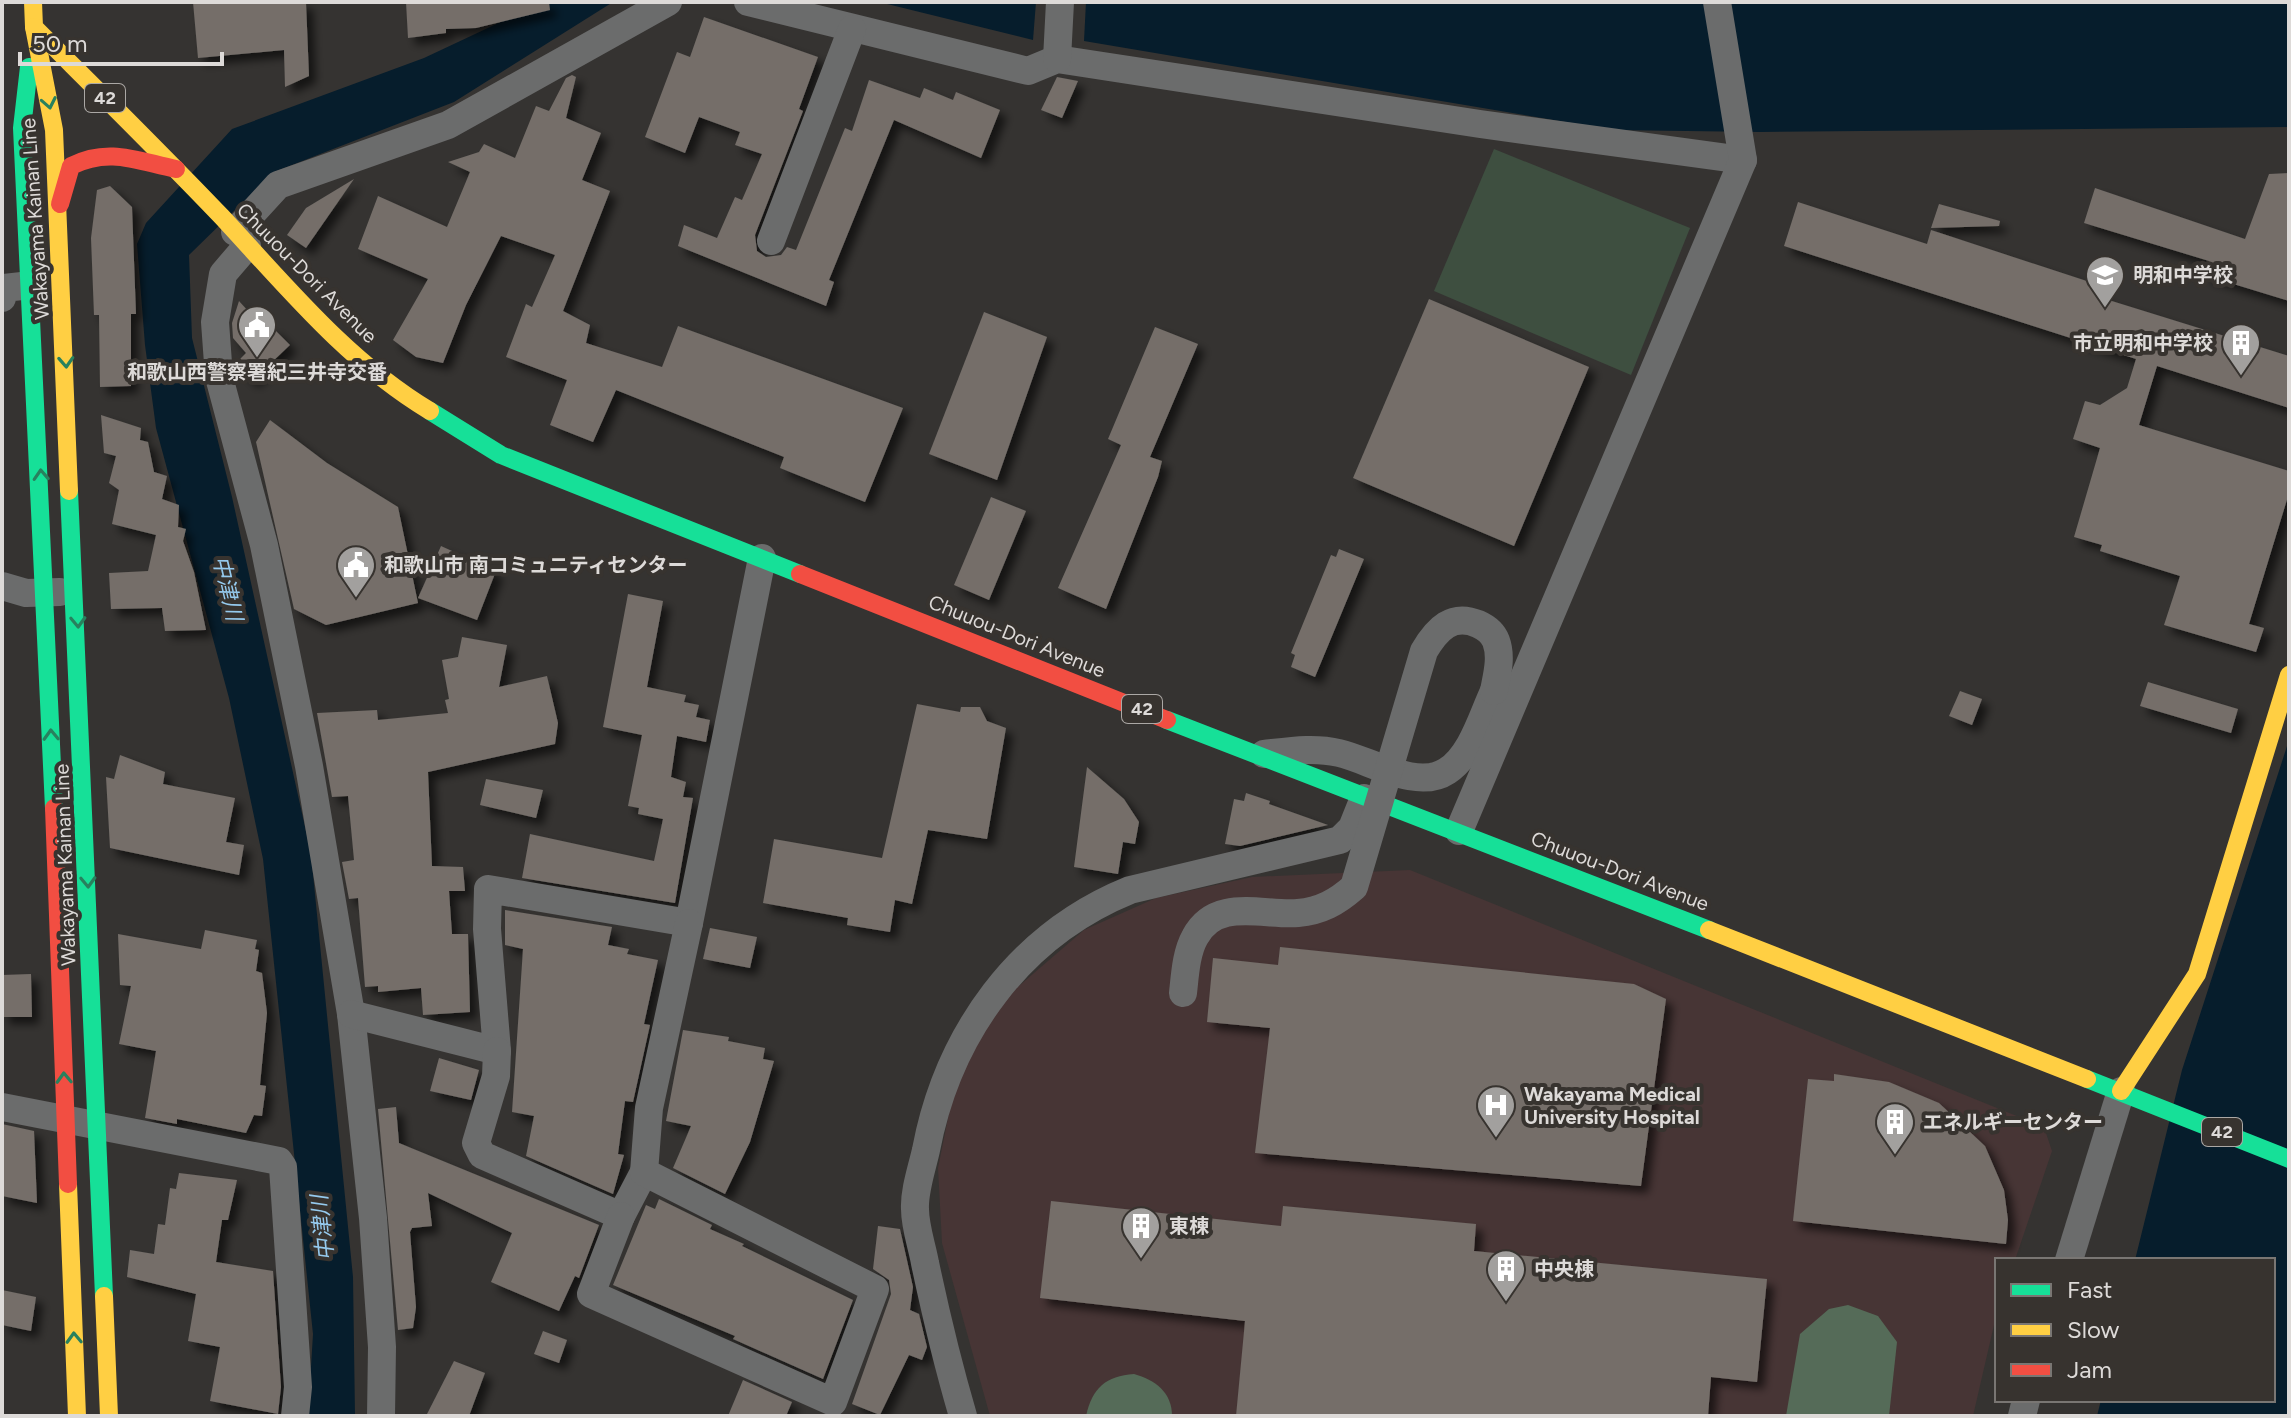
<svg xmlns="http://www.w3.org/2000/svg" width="2291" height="1418" viewBox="0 0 2291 1418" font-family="Figtree,'Noto Sans JP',sans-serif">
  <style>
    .medical { fill: #473535 }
    .green { fill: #3e4f40 }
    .forest { fill: #556b58 }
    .water { fill: #061d2c }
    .building { fill: #746e69; filter: url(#shadow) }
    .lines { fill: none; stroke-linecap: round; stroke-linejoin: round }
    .street { stroke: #6b6c6c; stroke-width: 28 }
    .fast { stroke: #16e098; stroke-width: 18 }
    .slow { stroke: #ffcf43; stroke-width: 18 }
    .jam { stroke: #f24e42; stroke-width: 18 }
    .street-bridge { stroke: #6b6c6c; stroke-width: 28 }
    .oneway { stroke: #28815e }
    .labels { text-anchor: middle; stroke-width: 8; stroke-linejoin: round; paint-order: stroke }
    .shield { fill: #37332f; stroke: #aba8a5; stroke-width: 2 }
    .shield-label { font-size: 18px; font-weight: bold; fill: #dddad8 }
    .street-label { font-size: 20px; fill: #dddad8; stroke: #37332f }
    .poi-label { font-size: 20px; font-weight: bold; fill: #dddad8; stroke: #37332f; text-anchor: start }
    .water-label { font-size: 22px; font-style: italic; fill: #95caee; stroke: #37332f }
  </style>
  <defs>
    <filter id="shadow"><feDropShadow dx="7" dy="7" stdDeviation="4" flood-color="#0009"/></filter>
  </defs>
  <rect width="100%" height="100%" fill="#353331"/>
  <polygon class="medical" points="1410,870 2044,1127 2052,1151 2015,1260 1997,1260 1997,1312 1973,1416 990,1416 942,1243 938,1168 954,1088 999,1003 1084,930 1156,898 1252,877"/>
  <polygon class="green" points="1494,149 1690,228 1631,375 1434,291"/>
  <g class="forest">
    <polygon points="1848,1305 1878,1316 1897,1342 1889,1416 1786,1416 1800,1334 1829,1309"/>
    <path d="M1134,1374C1155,1380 1172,1392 1172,1416H1086C1092,1388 1106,1376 1134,1374Z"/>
  </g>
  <g class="water">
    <polygon points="524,2 613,2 454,102 274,172 189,255 192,338 232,497 311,854 353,1277 355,1416 308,1416 313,1334 263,859 229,698 156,428 145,345 137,244 146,223 232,129 424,58 507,19"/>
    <polygon points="879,2 1036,2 1033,40"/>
    <polygon points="1086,2 2289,2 2289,127 1760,132 1613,130 1084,41"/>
    <polygon points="2289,740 2289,1416 2097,1416 2101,1400 2273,1400 2273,1260 2135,1260 2182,1070"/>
  </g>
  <g class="building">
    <polygon points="193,2 306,2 309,76 285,87 284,50 198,58"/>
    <polygon points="406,2 549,2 550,10 476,28 446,29 446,33 408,38"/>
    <polygon points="704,17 818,57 799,109 803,111 755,235 757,251 766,257 781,255 787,247 796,250 845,128 852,131 869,80 920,98 924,88 953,100 956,92 1000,110 981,158 894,120 829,280 834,282 826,306 678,246 684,225 717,238 735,197 742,200 762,154 735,145 740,132 699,117 685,153 645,137 677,52 690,57"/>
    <polygon points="572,75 576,77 566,118 601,133 582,180 610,191 563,311 590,325 586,343 662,367 678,326 903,408 865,502 780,468 784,457 616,390 593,442 550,425 567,380 506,357 526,304 532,307 555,255 501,236 466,305 443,363 416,357 393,340 428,279 358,249 378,196 447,227 470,172 448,162 479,152 484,144 515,158 536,106 549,111 566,78"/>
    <polygon points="1057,77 1078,81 1062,118 1041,110"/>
    <polygon points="2289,173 2289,301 2204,275 2209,261 2084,223 2095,188 2245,239 2269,174"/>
    <polygon points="354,179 306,248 287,235 306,208"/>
    <polygon points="110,186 132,207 136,314 131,314 131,386 100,387 99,315 94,315 91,238 97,190"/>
    <polygon points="1798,202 1927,244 1931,230 2102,286 2099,297 2289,356 2289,408 2157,366 2139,425 2289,471 2289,493 2249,624 2264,628 2256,652 2164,625 2180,576 2100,551 2102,545 2074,537 2100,448 2073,439 2085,401 2100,405 2127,388 2136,359 1784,246"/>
    <polygon points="1939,204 2000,221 1999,226 1931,228"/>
    <polygon points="1429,299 1589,367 1514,546 1353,478"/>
    <polygon points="239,301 267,332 272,327 290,345 252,381 235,364 246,353 233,338 232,323"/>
    <polygon points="984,312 1047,337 997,480 929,454"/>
    <polygon points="1155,327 1198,344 1150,457 1162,461 1158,477 1106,609 1058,588 1121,445 1108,439"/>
    <polygon points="101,415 141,428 140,440 148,442 154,472 167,476 162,499 179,505 178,527 186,529 183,541 194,572 206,630 165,631 162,608 111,609 109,573 148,571 156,535 112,524 119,490 109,483 116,456 104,453"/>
    <polygon points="270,420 327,463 398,507 418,603 326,625 294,609 256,442"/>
    <polygon points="991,497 1026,511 989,600 954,585"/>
    <polygon points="441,546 496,571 477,620 418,598"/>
    <polygon points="1339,549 1364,559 1315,677 1291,667 1295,655 1291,653 1331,555 1336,557"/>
    <polygon points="628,594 663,601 647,687 686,695 684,702 699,705 696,717 710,720 706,742 677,736 671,777 686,782 683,797 693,798 675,903 522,878 530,834 654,861 663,819 638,814 639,808 628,806 642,735 603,727"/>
    <polygon points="462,637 507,645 499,687 547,676 558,723 555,744 428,772 432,866 463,867 465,891 449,891 452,934 468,934 470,1012 423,1015 421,988 378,992 378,986 365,987 358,898 349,899 342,862 354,860 348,796 332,797 317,713 377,710 378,720 448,713 445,700 449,699 442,660 458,657"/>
    <polygon points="2148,682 2238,709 2231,733 2140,706"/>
    <polygon points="1960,691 1982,699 1972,725 1949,716"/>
    <polygon points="917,704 960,712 961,707 980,707 987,721 1006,728 987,839 928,830 912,904 895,900 890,932 847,925 848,918 763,903 774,839 882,858"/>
    <polygon points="120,755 165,772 163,784 235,798 226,842 244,845 239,875 110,848 106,777 114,779"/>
    <polygon points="1087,767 1124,799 1139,822 1135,844 1123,842 1118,874 1074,867"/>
    <polygon points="486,779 543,790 536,818 480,805"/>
    <polygon points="1246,793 1270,801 1269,804 1328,825 1240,846 1225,844 1234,799 1244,801"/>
    <polygon points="505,910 612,927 608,945 629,949 627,954 658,960 644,1024 650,1025 633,1102 625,1101 618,1154 624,1155 613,1194 526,1156 534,1116 512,1112 523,949 505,945"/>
    <polygon points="710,928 757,937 750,968 703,959"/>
    <polygon points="205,930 257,940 255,949 259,950 256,971 262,973 267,1013 260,1085 266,1086 262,1116 254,1115 246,1133 177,1119 177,1124 145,1118 156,1051 119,1044 131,986 120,985 118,934 201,949"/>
    <polygon points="1280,947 1634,984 1666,999 1641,1186 1255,1153 1270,1028 1207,1022 1213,958 1278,965"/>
    <polygon points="31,974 32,1017 2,1017 2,975"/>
    <polygon points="683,1030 729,1037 728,1041 765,1048 763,1059 774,1061 750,1142 725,1194 673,1168 691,1126 666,1121"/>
    <polygon points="439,1058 479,1070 471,1100 430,1091"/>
    <polygon points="1834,1074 1889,1082 1939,1103 1985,1146 2004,1190 2008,1220 2006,1244 1793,1221 1808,1079 1834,1081"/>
    <polygon points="396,1107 399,1143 599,1225 579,1278 575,1276 559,1311 491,1282 512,1233 428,1193 432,1226 412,1228 410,1232 416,1307 413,1328 398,1330 378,1109"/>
    <polygon points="2,1124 34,1131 37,1203 2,1196"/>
    <polygon points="179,1173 237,1180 228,1220 222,1220 216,1262 273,1271 281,1387 278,1414 210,1401 220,1347 188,1341 196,1294 127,1277 130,1250 154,1254 158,1224 165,1225 170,1188 176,1189"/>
    <polygon points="659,1199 712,1225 710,1229 744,1244 742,1246 853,1300 823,1379 733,1339 735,1336 613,1285 646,1205 655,1209"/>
    <polygon points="1051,1201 1281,1226 1283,1206 1476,1224 1474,1251 1767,1279 1757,1382 1711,1377 1708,1416 1236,1416 1245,1321 1040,1298"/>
    <polygon points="878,1226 900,1229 913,1287 910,1310 919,1314 927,1347 922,1360 909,1355 880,1415 852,1404 891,1294 889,1280 873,1269"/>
    <polygon points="2,1290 36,1297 31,1331 2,1325"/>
    <polygon points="543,1331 567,1340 559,1363 534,1354"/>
    <polygon points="454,1361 485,1373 469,1416 426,1416"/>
    <polygon points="743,1380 792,1402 786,1416 728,1416"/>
  </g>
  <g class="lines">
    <g class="street">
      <polyline points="748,2 1028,71 1057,59 1480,124 1743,160"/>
      <polyline points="1057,59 1060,2"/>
      <polyline points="235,232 278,185 448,125 668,2"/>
      <polyline points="771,241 852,29"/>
      <polyline points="247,246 223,274 215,322 219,377 264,545 309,766 351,1014 373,1218 382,1347 381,1416"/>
      <polyline points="2,298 4,288 31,285"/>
      <polyline points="2,586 26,593 60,592"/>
      <path d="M1264,754C1290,751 1314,747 1339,753C1370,760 1417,791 1447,771C1472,755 1482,716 1494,691"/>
      <polyline points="1459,831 1743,160 1717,2"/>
      <polyline points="351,1014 497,1051 487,929 488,889 689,923 762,558"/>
      <polyline points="497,1051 496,1076 476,1143 482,1155 621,1216 644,1172"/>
      <polyline points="2,1107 279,1161 283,1167 298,1387 295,1416"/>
      <polyline points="621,1216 591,1294 833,1402 875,1289 644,1172 649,1108 689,923"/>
      <polyline points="2069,1260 2121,1091"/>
      <path d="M963,1416C948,1365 936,1315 925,1263C922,1246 915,1227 915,1209C914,1191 922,1168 926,1150C948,1034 1019,935 1130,890L1340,840L1352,828L1364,798"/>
      <polyline points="2022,1416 2026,1400"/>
    </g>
    <g class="fast">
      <polyline points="29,67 22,128 54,808"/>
      <polyline points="430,411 501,455 800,574"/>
      <polyline points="69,491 104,1296"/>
      <polyline points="1167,720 1709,930"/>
      <polyline points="2087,1079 2289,1159"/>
    </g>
    <g class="slow">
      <path d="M33,2L34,27C97,90 161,153 222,217C286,286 348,362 430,411"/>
      <polyline points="34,27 54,130 69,491"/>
      <polyline points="1709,930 2087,1079"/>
      <polyline points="2121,1091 2197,974 2289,675"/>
      <polyline points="68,1184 77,1416"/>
      <polyline points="104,1296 109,1416"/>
    </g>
    <g class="jam">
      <path d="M60,204L71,166C109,147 137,161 176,169"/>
      <polyline points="800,574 1167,720"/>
      <polyline points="54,808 68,1184"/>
    </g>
    <path class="street-bridge" d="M1183,993C1185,975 1186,953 1195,937C1216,897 1263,916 1298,913C1321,911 1337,902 1354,887L1424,651C1437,629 1452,613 1478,624C1487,628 1493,633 1496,641C1502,657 1497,675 1494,691"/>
  </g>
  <defs><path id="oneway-chevron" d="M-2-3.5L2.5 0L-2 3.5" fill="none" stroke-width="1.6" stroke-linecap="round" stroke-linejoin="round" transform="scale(2)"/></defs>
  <g class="oneway">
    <use href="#oneway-chevron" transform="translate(49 103) rotate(79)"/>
    <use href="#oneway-chevron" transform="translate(66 362) rotate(87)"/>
    <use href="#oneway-chevron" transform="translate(41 475) rotate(-93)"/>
    <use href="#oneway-chevron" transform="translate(78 622) rotate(88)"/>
    <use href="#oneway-chevron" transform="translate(51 735) rotate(-92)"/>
    <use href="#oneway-chevron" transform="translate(88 882) rotate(88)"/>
    <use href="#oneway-chevron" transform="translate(64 1078) rotate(-92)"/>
    <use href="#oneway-chevron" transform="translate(74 1338) rotate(-92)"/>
  </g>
  <defs>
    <g id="school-pin" transform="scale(2)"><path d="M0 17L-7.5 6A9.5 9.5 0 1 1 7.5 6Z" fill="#a2a09e" stroke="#37332f"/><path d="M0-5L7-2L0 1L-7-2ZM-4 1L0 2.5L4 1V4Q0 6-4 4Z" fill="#fff"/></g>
    <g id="civic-pin" transform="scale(2)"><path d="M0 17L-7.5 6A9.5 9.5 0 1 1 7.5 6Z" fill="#a2a09e" stroke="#37332f"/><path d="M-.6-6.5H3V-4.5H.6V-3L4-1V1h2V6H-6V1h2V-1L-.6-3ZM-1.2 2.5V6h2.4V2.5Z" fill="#fff"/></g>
    <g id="building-pin" transform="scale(2)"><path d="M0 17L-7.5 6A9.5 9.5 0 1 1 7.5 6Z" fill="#a2a09e" stroke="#37332f"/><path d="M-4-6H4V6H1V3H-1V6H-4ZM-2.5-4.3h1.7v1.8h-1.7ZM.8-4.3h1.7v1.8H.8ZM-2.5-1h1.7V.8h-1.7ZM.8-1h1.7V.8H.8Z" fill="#fff"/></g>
    <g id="hospital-pin" transform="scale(2)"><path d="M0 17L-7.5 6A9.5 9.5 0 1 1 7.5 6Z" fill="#a2a09e" stroke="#37332f"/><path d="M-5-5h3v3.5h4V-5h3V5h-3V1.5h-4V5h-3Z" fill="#fff"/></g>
  </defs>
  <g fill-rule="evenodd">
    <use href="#school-pin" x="2105" y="275"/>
    <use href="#civic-pin" x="257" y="325"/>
    <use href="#building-pin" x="2241" y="343"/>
    <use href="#civic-pin" x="356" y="565"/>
    <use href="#hospital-pin" x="1496" y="1105"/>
    <use href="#building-pin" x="1895" y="1122"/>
    <use href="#building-pin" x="1141" y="1226"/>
    <use href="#building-pin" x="1506" y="1269"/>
  </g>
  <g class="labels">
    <g class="shield">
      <rect x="85" y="84" width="40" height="28" rx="6"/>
      <rect x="1122" y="695" width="40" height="28" rx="6"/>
      <rect x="2202" y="1118" width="40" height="28" rx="6"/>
    </g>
    <g class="shield-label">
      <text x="105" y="104">42</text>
      <text x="1142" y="715">42</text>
      <text x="2222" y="1138">42</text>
    </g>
    <g class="street-label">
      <text transform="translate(35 219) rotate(-94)" y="7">Wakayama Kainan Line</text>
      <text transform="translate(307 273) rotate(45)" y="7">Chuuou-Dori Avenue</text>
      <text transform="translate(1017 636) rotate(22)" y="7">Chuuou-Dori Avenue</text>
      <text transform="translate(65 865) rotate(-92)" y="7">Wakayama Kainan Line</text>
      <text transform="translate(1620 871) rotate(21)" y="7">Chuuou-Dori Avenue</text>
    </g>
    <g class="poi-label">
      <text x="2133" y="282">明和中学校</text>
      <text x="2213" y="350" text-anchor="end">市立明和中学校</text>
      <text x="257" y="379" text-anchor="middle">和歌山西警察署紀三井寺交番</text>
      <text x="384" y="572">和歌山市 南コミュニティセンター</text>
      <text x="1524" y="1101">Wakayama Medical<tspan x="1524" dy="23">University Hospital</tspan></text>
      <text x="1923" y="1129">エネルギーセンター</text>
      <text x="1169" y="1233">東棟</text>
      <text x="1534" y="1276">中央棟</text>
    </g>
    <g class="water-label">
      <text transform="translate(228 588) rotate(77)" y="8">中津川</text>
      <text transform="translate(322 1228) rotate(-96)" y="8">中津川</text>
    </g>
  </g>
  <rect width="2291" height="1418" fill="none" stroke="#dddad8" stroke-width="8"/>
  <rect x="1995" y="1258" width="280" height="144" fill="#37332f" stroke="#797673" stroke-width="2"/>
  <rect x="2011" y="1284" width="40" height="12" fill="#16e098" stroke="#797673" stroke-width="2"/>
  <text x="2067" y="1298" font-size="24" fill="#dddad8">Fast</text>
  <rect x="2011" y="1324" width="40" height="12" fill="#ffcf43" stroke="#797673" stroke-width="2"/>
  <text x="2067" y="1338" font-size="24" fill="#dddad8">Slow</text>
  <rect x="2011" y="1364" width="40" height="12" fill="#f24e42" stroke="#797673" stroke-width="2"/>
  <text x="2067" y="1378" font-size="24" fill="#dddad8">Jam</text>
  <path d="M20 52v12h202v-12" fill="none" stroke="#dddad8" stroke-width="4"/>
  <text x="32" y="52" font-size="24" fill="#dddad8" stroke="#37332f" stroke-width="6" paint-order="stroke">50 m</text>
</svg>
